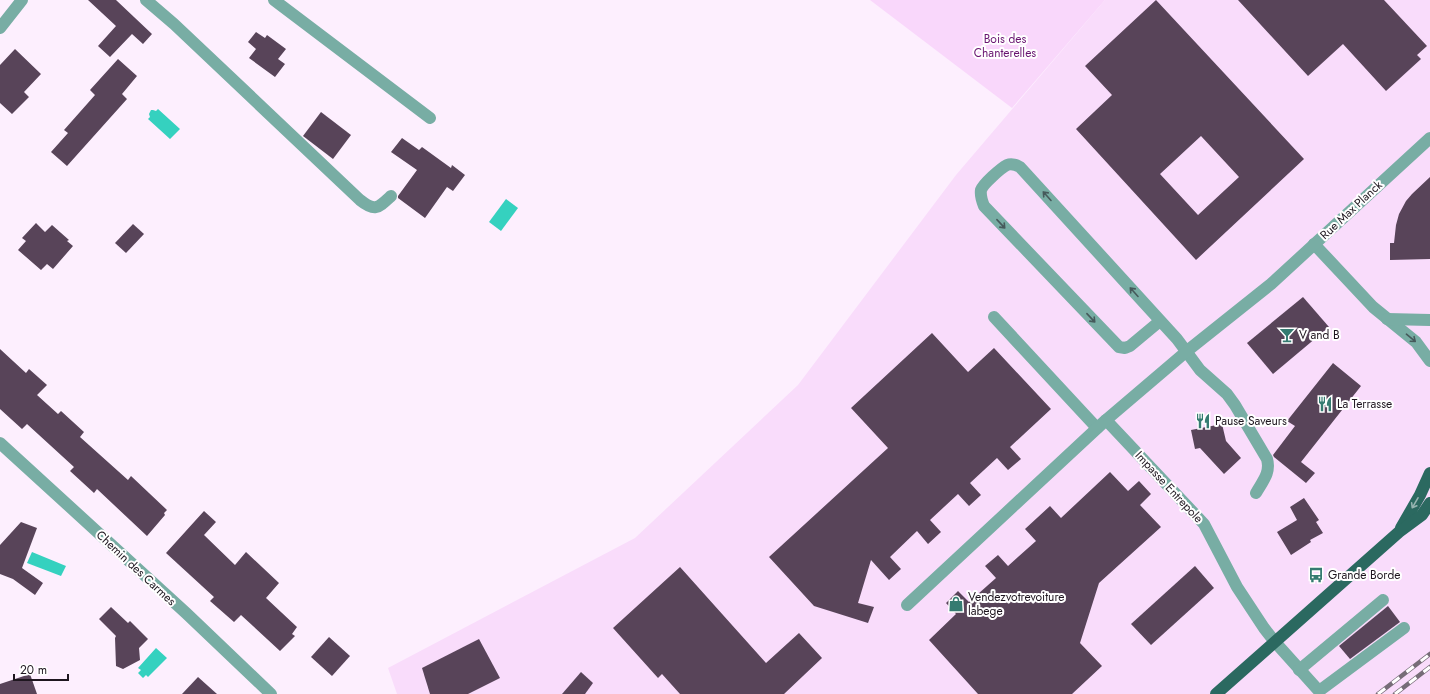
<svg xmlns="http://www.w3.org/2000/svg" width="1430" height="694" viewBox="0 0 1430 694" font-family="Jost,sans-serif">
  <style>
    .built { fill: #f9dcfb }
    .green { fill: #f9d7fb }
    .water { fill: #35d1bf }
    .building { fill: #584459; fill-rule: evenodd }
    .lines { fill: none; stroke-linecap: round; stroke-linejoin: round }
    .minor { stroke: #78ada4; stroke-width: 12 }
    .major { stroke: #2b6960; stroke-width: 12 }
    .rail-casing { stroke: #766c77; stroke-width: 4.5 }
    .rail { stroke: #fff; stroke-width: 3; stroke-dasharray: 9; stroke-linecap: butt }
    .oneway { stroke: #465a5b }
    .oneway2 { stroke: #95b4b0 }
    .labels { text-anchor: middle; stroke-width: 4; stroke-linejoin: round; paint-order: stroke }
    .park-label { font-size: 12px; fill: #681470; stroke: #fff }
    .street-label { font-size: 12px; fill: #1e161f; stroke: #fff }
    .poi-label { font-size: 12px; fill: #1e161f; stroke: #fff; text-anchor: start }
  </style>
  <rect width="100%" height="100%" fill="#fdeffe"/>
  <polygon class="built" points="1105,0 1430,0 1430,694 397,694 388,668 635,538 798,385 956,175"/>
  <polygon class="green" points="870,0 1105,0 1012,108"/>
  <g class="water">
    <polygon points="158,109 180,129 170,139 148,119 150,117 149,114 151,110 153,110 156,111"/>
    <polygon points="506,199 518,208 501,231 489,222"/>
    <polygon points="32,552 66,566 61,576 27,563"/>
    <polygon points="156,648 167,658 148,677 146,675 143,678 138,673 141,670 138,668"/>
  </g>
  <g class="building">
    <polygon points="88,0 116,0 152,34 143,44 132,34 110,57 98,46 116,26"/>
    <path d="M1156,0L1304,159L1196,260L1076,129L1112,95L1085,66ZM1201,136L1239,177L1198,215L1160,174Z"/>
    <polygon points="1238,0 1384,0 1427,46 1417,55 1421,59 1386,91 1343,44 1308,76"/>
    <polygon points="256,32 265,38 267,35 286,49 278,59 285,64 275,77 249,58 256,49 248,42"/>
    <polygon points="15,49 41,74 24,92 29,97 12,114 0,103 0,65"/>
    <polygon points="118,59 137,76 122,94 127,99 67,166 51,152 68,133 64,130 95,95 90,90"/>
    <polygon points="321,112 351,135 333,159 303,136"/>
    <polygon points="402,138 419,150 422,147 451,168 452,165 465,175 453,191 447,187 425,218 398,198 398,196 417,170 391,152"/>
    <polygon points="1430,177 1430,259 1390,260 1390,243 1394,243 1396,225 1399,214 1406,201 1412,194"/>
    <polygon points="36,223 45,232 52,225 69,240 67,241 73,246 53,269 47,264 41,270 18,250 26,241 22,238"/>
    <polygon points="133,224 144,234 126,253 115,243"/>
    <polygon points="1303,297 1329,327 1273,374 1247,343"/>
    <polygon points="932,333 968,372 994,348 1051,409 1010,447 1021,459 1008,470 997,458 970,483 981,495 969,506 958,494 930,520 941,532 928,544 917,531 890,557 901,569 889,580 871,560 858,603 874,607 868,623 814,606 769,557 888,448 851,408"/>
    <polygon points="0,349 26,373 29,369 47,385 37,395 58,414 61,411 84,432 80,437 128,480 131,476 167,510 164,513 165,515 147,536 97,489 94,493 70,471 74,467 27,424 22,429 0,409"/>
    <polygon points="1333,363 1361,386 1301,462 1315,473 1306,483 1274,457 1273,455 1295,426 1287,421"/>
    <polygon points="1222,424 1226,441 1241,458 1224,474 1200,448 1195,449 1191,430"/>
    <polygon points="1110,472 1128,491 1139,481 1151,494 1140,505 1161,527 1099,583 1080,643 1102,666 1072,694 978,694 929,640 956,614 946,603 958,591 969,602 996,578 985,566 998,555 1008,566 1036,541 1025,529 1050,506 1061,518"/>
    <polygon points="1304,498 1319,520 1316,522 1323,533 1310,540 1311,542 1291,555 1277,532 1297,520 1290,507"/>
    <polygon points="204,511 216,522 204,535 235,565 246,552 279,583 266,598 297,627 292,634 295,636 280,651 241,615 234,622 210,601 214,597 166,553"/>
    <polygon points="21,522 37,528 22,568 43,583 35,595 13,579 0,574 0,545"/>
    <polygon points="1195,566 1214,588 1151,645 1131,624"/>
    <polygon points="680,567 766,663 799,633 822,658 784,694 680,694 662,674 658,678 613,628"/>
    <polygon points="1388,606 1400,622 1350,659 1339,646"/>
    <polygon points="111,607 128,623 130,621 148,639 139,648 140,660 123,669 116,666 115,638 116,636 99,619"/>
    <polygon points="329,637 350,656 332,676 311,657"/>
    <polygon points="479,639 500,678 468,694 430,694 422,668"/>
    <polygon points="581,672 593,683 585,694 562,694"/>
    <polygon points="30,674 37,694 0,694 0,684"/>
    <polygon points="198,677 217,694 182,694"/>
  </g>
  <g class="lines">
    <g class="minor">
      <path d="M146,0L174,24L360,200C375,212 378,208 391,196"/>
      <polyline points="274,0 430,118"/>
      <polyline points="0,28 22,0"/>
      <polyline points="1314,244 1373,307 1416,342 1430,361"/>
      <polyline points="994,317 1097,428"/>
      <polyline points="1387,319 1430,320"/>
      <path d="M1160,321L1130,346L1125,348L1119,347L984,206C982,201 980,196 981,190C983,184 1001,168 1007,165C1012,163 1016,165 1020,167L1177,339L1200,370L1227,394L1235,405L1267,459C1271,473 1262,482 1256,493"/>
      <polyline points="1106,420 1204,524 1237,587 1264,628 1275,642 1319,691 1404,628"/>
      <polyline points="0,443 186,613 271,694"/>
      <polyline points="907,605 1106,420 1187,351 1271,284 1430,138"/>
      <polyline points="1299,670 1383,600"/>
    </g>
    <g class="major">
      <polyline points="1401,528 1420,495 1430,473"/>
      <polyline points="1216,694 1399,532 1422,515 1430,503"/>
    </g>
    <g class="rail-casing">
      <g id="rail">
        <polyline points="1378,694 1430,654"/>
        <polyline points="1395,694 1430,667"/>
      </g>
    </g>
    <use href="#rail" class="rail"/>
  </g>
  <defs><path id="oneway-shaft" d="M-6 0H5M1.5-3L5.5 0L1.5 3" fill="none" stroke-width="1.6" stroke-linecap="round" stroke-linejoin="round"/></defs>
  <g class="oneway">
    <use href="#oneway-shaft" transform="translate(1047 196) rotate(-132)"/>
    <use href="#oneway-shaft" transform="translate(1001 224) rotate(47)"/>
    <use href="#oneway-shaft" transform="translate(1134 292) rotate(-132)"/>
    <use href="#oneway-shaft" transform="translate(1091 318) rotate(47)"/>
    <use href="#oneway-shaft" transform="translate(1411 338) rotate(40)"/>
  </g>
  <use class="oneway2" href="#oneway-shaft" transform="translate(1415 503) rotate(120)"/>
  <defs>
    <g id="bar-bare" transform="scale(1.2)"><path d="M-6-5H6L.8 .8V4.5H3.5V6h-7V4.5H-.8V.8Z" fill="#357b71" stroke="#fff" stroke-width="2.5" paint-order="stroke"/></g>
    <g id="restaurant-bare" transform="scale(1.2)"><path d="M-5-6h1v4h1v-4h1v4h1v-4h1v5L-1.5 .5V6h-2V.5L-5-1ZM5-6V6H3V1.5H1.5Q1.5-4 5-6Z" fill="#357b71" stroke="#fff" stroke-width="2.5" paint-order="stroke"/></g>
    <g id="bus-bare" transform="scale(1.2)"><path d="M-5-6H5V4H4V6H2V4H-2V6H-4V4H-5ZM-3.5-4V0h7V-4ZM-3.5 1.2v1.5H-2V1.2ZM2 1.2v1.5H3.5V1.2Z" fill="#357b71" stroke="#fff" stroke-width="2.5" paint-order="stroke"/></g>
    <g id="shop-bare" transform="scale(1.2)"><path d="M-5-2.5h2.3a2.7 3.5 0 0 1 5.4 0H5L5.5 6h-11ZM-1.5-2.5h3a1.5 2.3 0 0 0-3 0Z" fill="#357b71" stroke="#fff" stroke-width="2.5" paint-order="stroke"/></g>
  </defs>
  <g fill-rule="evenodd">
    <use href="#bar-bare" x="1287" y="335"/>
    <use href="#restaurant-bare" x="1325" y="404"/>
    <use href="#restaurant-bare" x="1203" y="421"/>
    <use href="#bus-bare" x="1316" y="575"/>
    <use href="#shop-bare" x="956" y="604"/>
  </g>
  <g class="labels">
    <g class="park-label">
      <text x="1005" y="43">Bois des<tspan x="1005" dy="14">Chanterelles</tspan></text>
    </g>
    <g class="street-label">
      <text transform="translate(1351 210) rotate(-43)" y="4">Rue Max Planck</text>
      <text transform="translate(1169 487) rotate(47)" y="4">Impasse Entrepole</text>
      <text transform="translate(136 568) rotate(43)" y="4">Chemin des Carmes</text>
    </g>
    <g class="poi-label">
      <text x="1299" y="339">V and B</text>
      <text x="1337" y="408">La Terrasse</text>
      <text x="1215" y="425">Pause Saveurs</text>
      <text x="1328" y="579">Grande Borde</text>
      <text x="968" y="601">Vendezvotrevoiture<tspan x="968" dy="14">labege</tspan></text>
    </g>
  </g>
  <path d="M14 674v6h54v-6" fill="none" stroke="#1e161f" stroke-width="2"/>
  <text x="20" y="674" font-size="12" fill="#1e161f" stroke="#ffffff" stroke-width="3" paint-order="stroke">20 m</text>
</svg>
